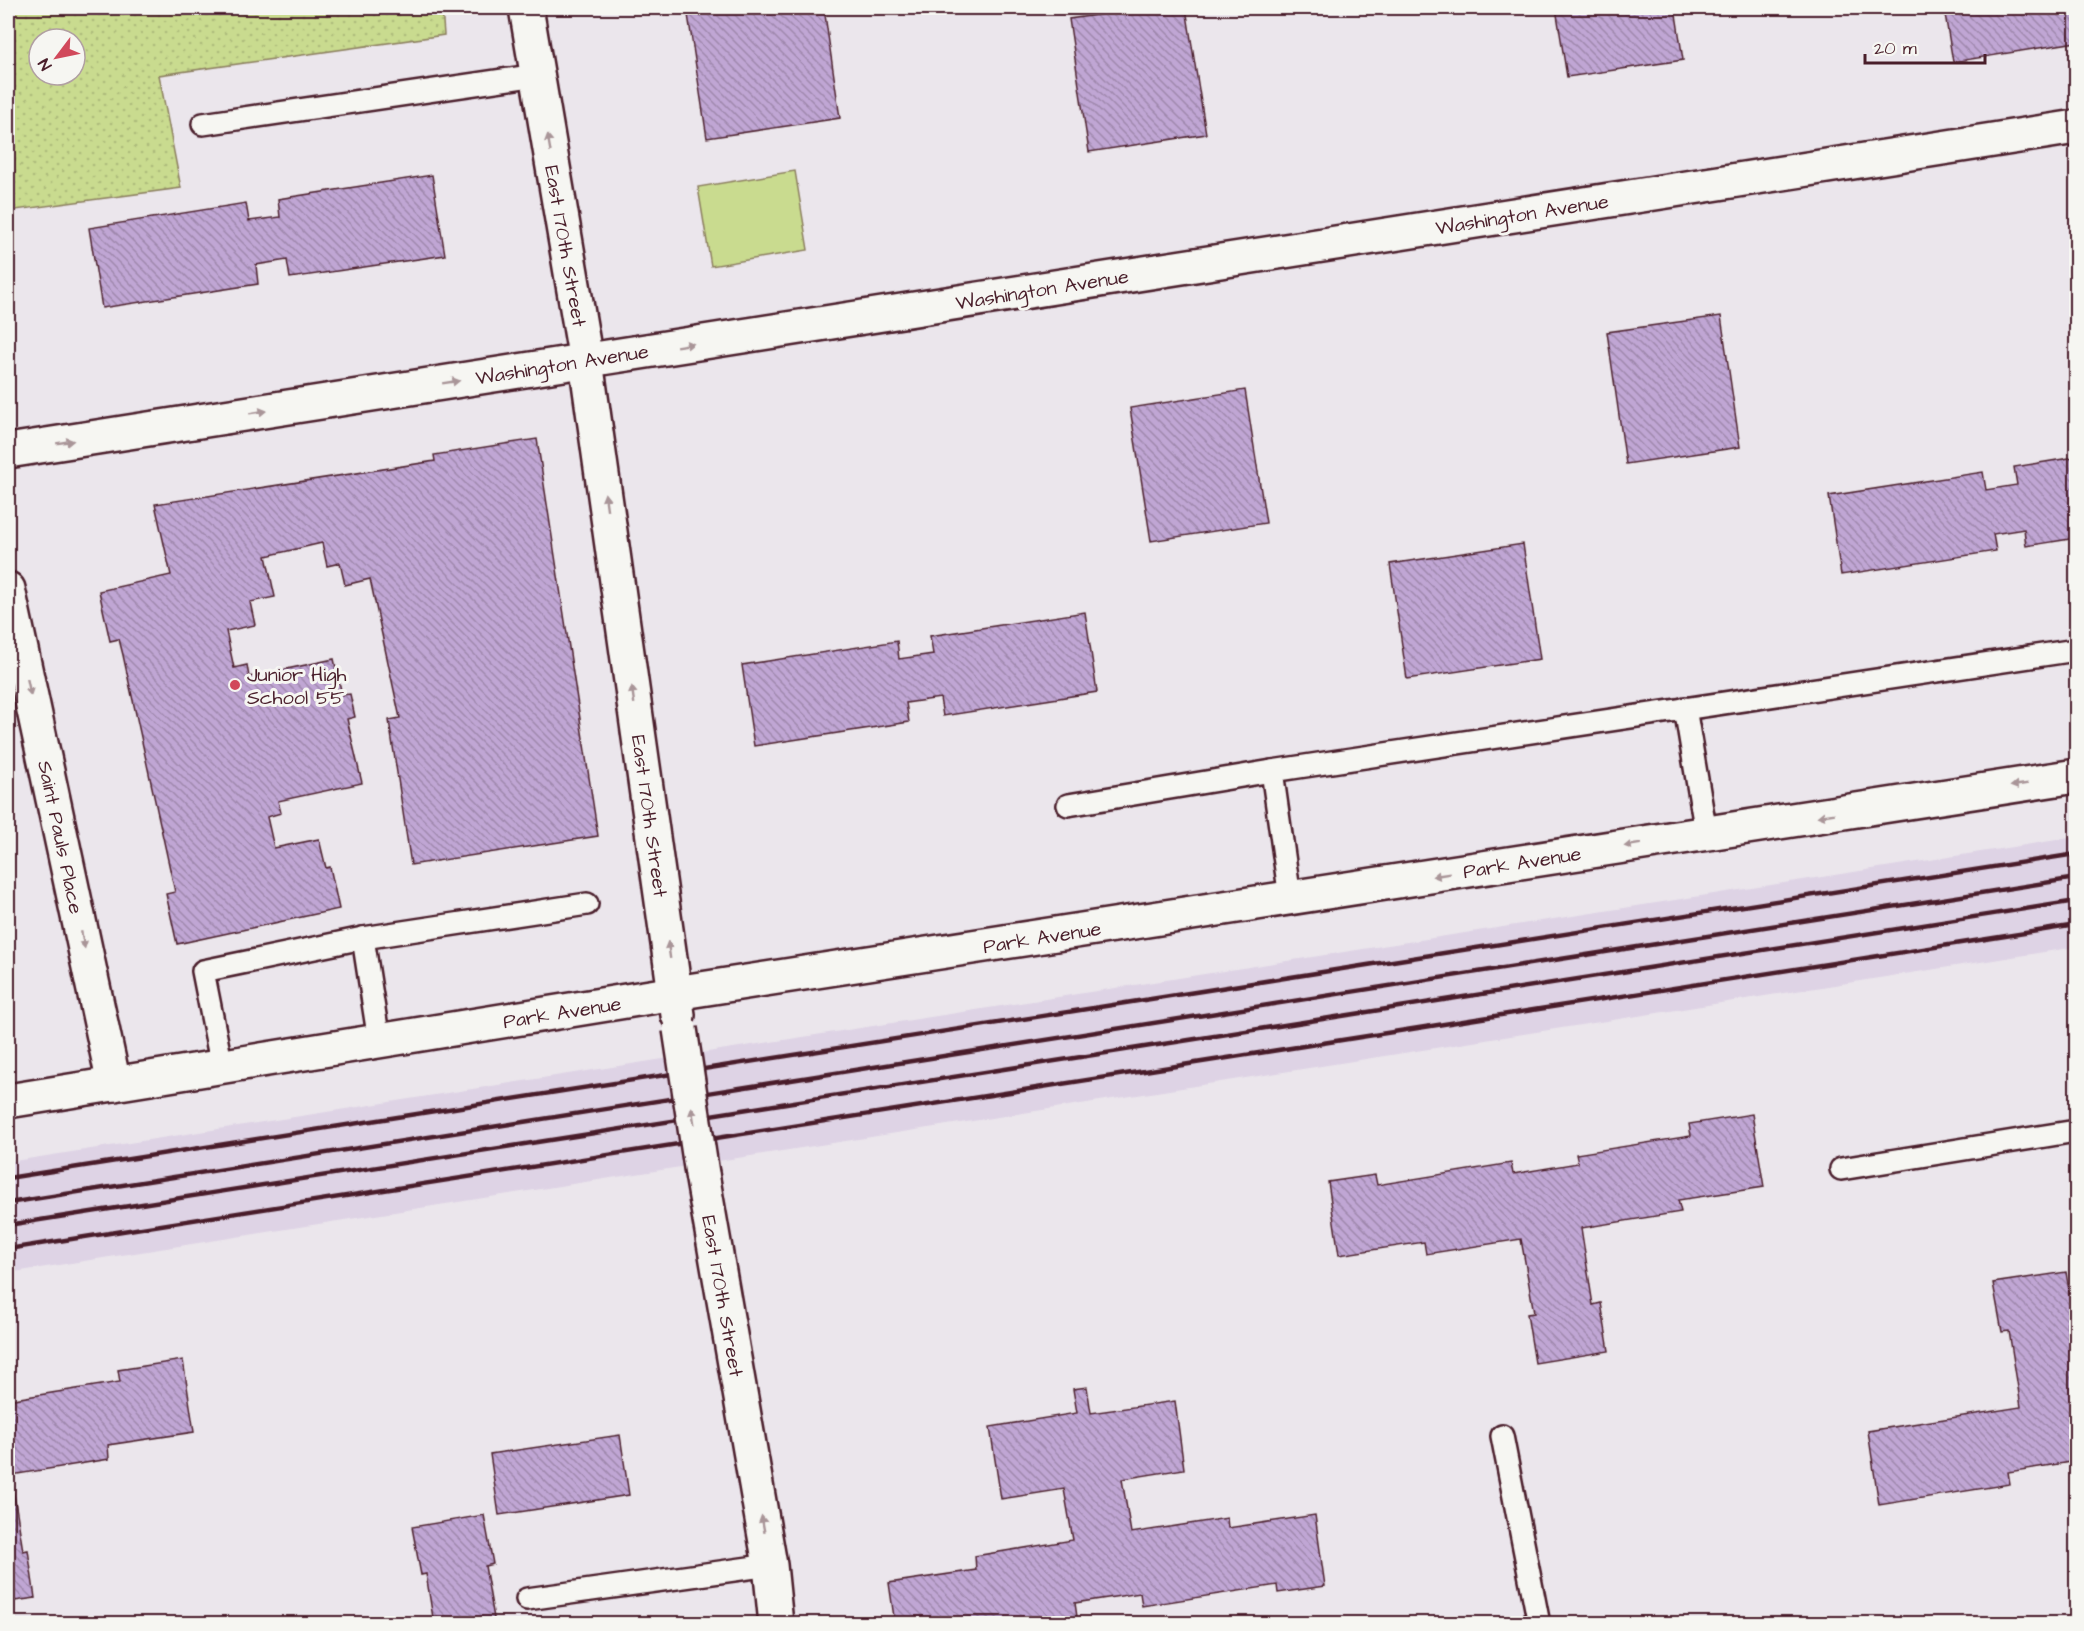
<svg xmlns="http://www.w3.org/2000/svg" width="2084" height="1631" viewBox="0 0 2084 1631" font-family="'Architects Daughter',sans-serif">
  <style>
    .built { fill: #ded3e5 }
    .grass { fill: #c9db8f; stroke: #8a7d5d; stroke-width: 1.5 }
    .park { fill: url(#park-dots); stroke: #8a7d5d; stroke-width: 1.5; fill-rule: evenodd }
    .building { fill: url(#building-back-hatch); stroke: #4a1f2b; stroke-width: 1.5 }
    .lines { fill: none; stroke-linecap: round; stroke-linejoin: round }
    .service-casing { stroke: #4a1f2b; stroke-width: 26 }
    .minor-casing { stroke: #4a1f2b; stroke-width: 38 }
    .service { stroke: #f6f6f2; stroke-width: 21 }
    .minor { stroke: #f6f6f2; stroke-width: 33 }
    .rail { stroke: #4a1f2b; stroke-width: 4.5 }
    .minor-bridge-casing { stroke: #4a1f2b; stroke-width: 38; stroke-linecap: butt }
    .minor-bridge { stroke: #f6f6f2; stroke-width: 33 }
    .oneway { fill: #a99598 }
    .poi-dot { fill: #d1495b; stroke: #f6f6f2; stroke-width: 2 }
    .labels { text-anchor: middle; stroke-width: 6; stroke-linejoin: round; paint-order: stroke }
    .street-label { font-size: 20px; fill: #4a1f2b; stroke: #f6f6f2 }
    .poi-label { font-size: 20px; fill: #4a1f2b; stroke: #f6f6f2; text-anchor: start }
  </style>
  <defs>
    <pattern id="park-dots" width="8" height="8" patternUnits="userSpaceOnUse" patternTransform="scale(1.5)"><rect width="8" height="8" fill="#c9db8f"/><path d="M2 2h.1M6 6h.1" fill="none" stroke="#aebc7c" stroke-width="1.8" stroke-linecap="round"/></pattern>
    <pattern id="building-back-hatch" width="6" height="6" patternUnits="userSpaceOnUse" patternTransform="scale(1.5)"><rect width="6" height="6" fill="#c0a6d4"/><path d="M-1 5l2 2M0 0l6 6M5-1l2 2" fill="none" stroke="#9e87ac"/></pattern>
  </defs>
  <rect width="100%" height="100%" fill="#ebe6ec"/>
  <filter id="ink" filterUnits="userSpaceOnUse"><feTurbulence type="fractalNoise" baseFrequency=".0167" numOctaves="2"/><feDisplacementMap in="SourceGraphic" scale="12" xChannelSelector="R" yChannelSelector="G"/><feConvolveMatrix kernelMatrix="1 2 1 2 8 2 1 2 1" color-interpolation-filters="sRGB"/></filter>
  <g filter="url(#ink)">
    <polygon class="built" points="2076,837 2076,947 8,1273 8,1162"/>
    <polygon class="grass" points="795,171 808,250 711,266 698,187"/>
    <path class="park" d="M8,8H442L444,35L159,75L181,188L8,211ZM39,39H75V75H39Z"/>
    <g class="building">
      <polygon points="687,8 824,8 840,118 707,138"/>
      <polygon points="1146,8 1186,8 1206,134 1089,152 1069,19"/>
      <polygon points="1556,8 1675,8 1683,60 1567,77"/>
      <polygon points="1944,8 2076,8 2076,42 1953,62"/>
      <polygon points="432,175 445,255 290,278 287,260 256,265 258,284 102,308 89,228 246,203 249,221 280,217 278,199"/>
      <polygon points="1721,316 1740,447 1626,464 1607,332"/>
      <polygon points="1245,390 1266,523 1151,541 1130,408"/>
      <polygon points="537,439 598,836 411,865 389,720 400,718 370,579 345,585 340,563 327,566 322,543 266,556 275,597 250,602 255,625 226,631 234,668 247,665 249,677 334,659 342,695 350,694 355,717 347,719 362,783 278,801 281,813 267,817 274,848 319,839 326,868 330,867 339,909 177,944 166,894 175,892 123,655 119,639 110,641 99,591 171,575 155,504 435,461 434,455"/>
      <polygon points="2076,457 2076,538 2026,546 2024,529 1999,533 1993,534 1996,551 1841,575 1829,496 1983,472 1986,490 2017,485 2014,467"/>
      <polygon points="1523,544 1540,659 1407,679 1390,564"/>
      <polygon points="1085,612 1097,692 943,716 940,698 906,703 909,722 754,746 742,665 897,641 899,659 933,654 930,636"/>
      <polygon points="1752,1114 1764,1187 1678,1200 1681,1212 1581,1228 1593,1305 1601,1303 1609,1351 1535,1363 1527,1314 1534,1313 1521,1239 1426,1254 1424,1242 1339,1255 1328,1182 1375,1175 1377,1185 1511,1163 1513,1174 1578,1163 1576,1154 1691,1136 1689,1124"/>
      <polygon points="2066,1272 2074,1321 2067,1323 2076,1383 2076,1461 2008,1472 2010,1484 1879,1505 1868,1431 2021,1407 2009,1331 2002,1332 1993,1283"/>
      <polygon points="183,1360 194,1432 108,1445 109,1459 11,1475 23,1551 28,1550 35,1598 8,1602 8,1400 120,1382 118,1370"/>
      <polygon points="1087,1387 1091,1413 1175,1401 1184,1469 1122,1479 1131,1533 1227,1518 1228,1528 1315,1515 1325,1586 1278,1593 1277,1585 1142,1606 1140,1593 1075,1603 1077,1617 1034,1624 895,1624 889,1583 976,1570 975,1556 1073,1540 1064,1489 1001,1499 990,1427 1077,1413 1073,1389"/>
      <polygon points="620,1435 629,1495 499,1515 490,1454"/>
      <polygon points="484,1515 493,1564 485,1566 495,1624 434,1624 426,1574 421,1575 412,1527"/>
    </g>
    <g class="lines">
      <g class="service-casing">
        <g id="service">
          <polyline points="203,124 537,75"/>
          <polyline points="1685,708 1706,833"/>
          <polyline points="1068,805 1272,771"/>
          <polyline points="1290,898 1272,771 2076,650"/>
          <polyline points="379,1041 363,938 587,904"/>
          <polyline points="222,1067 203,971 363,938"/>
          <polyline points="1841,1169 2076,1131"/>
          <polyline points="1502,1436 1539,1624"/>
          <polyline points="527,1599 770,1565"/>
        </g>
      </g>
      <g class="minor-casing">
        <g id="minor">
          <polyline points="526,8 586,361 678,1015"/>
          <polyline points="8,451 2076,127"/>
          <polyline points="8,589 114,1084"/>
          <polyline points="8,1101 675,993 2076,776"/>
          <polyline points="702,1174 770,1565 776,1624"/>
        </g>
      </g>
      <use href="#service" class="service"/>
      <use href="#minor" class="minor"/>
      <g class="rail">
        <polyline points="8,1178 2076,854"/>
        <polyline points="8,1203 2076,878"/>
        <polyline points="8,1225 2076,901"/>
        <polyline points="8,1249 2076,925"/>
      </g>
      <g class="minor-bridge-casing">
        <polyline id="minor-bridge" points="680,1029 702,1174"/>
      </g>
      <use href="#minor-bridge" class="minor-bridge"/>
    </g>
    <defs><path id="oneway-solid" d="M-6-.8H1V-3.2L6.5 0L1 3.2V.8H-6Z" transform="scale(1.5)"/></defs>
    <g class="oneway">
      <use href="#oneway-solid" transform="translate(549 143) rotate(-100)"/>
      <use href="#oneway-solid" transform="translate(685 345) rotate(-9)"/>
      <use href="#oneway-solid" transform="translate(451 382) rotate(-9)"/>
      <use href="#oneway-solid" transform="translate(258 412) rotate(-9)"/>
      <use href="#oneway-solid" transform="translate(65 442) rotate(-9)"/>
      <use href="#oneway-solid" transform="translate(606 502) rotate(-98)"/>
      <use href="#oneway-solid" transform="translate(29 687) rotate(78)"/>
      <use href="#oneway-solid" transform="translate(633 695) rotate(-98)"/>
      <use href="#oneway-solid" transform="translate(2019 785) rotate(171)"/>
      <use href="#oneway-solid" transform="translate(1826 815) rotate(171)"/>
      <use href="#oneway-solid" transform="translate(1633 845) rotate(171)"/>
      <use href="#oneway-solid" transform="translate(1441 875) rotate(171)"/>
      <use href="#oneway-solid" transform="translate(83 940) rotate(78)"/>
      <use href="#oneway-solid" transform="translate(669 950) rotate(-98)"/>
      <use href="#oneway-solid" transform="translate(693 1116) rotate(-99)"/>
      <use href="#oneway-solid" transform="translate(763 1524) rotate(-100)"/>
    </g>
  </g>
  <circle class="poi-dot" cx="235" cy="685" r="6"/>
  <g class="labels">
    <g class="street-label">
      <text transform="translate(1522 214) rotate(-9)" y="7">Washington Avenue</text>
      <text transform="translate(566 246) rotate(80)" y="7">East 170th Street</text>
      <text transform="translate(1042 289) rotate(-9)" y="7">Washington Avenue</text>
      <text transform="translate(562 364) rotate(-9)" y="7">Washington Avenue</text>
      <text transform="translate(650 816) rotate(82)" y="7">East 170th Street</text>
      <text transform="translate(61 837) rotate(78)" y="7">Saint Pauls Place</text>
      <text transform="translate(1522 862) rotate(-9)" y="7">Park Avenue</text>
      <text transform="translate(1042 937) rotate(-9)" y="7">Park Avenue</text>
      <text transform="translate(562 1012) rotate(-9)" y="7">Park Avenue</text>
      <text transform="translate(723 1296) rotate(80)" y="7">East 170th Street</text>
    </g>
    <g class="poi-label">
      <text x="247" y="681">Junior High<tspan x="247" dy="23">School 55</tspan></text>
    </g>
  </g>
  <rect width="2084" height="1631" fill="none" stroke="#f6f6f2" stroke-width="30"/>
  <rect x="15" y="15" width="2054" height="1601" fill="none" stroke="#4a1f2b" stroke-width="2" filter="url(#ink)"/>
  <g transform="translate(57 57) rotate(238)"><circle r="28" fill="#f6f6f2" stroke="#b1a0a2" stroke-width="1.5"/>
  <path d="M0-4.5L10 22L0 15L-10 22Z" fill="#d1495b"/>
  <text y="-9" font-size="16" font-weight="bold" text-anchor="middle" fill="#4a1f2b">N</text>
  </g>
  <path d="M1865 54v9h120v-9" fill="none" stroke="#4a1f2b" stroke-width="3"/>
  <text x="1874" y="54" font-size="18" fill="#4a1f2b" stroke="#f6f6f2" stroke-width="4.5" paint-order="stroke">20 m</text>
</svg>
